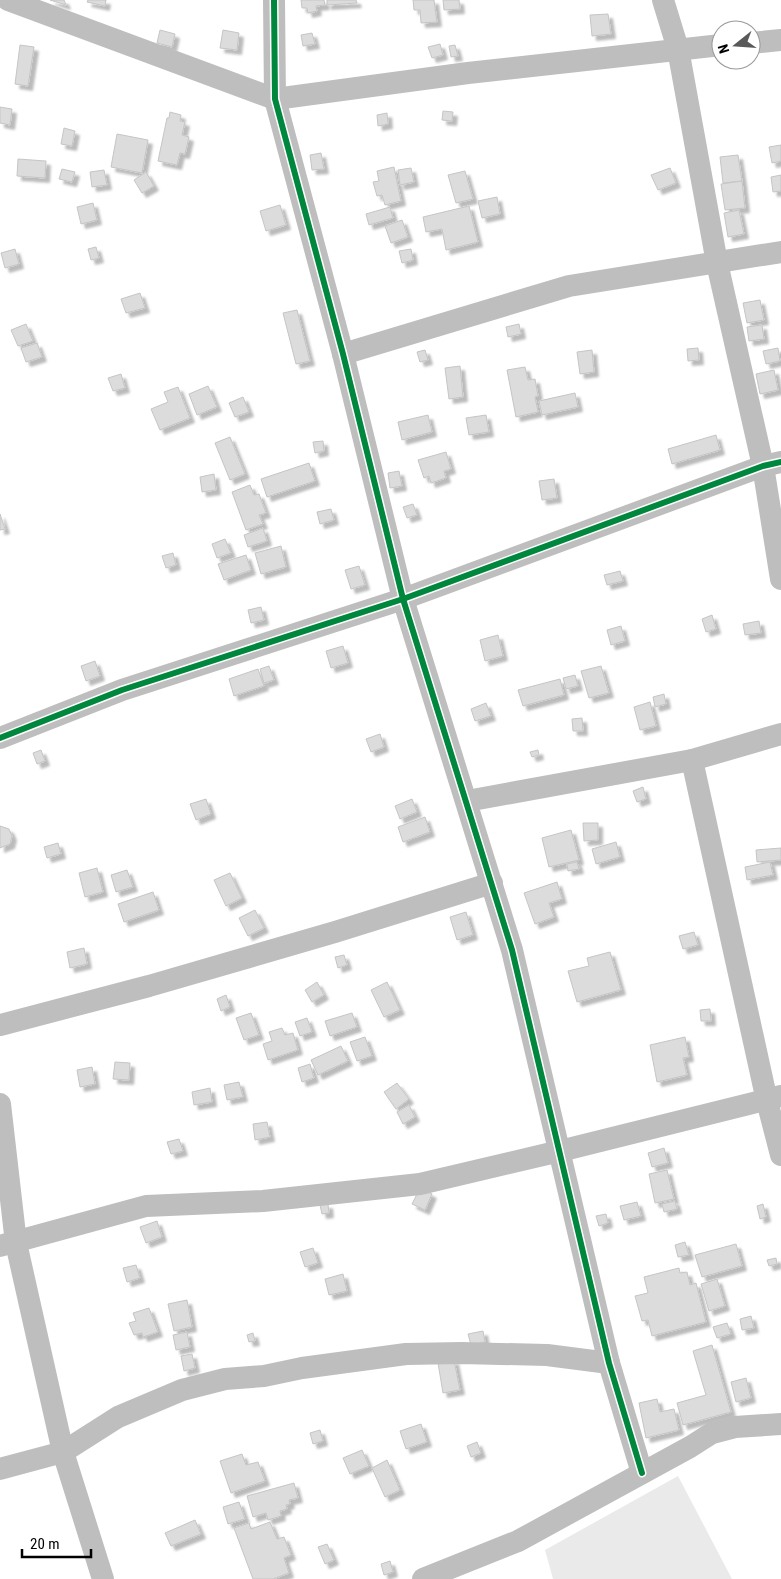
<svg xmlns="http://www.w3.org/2000/svg" width="781" height="1579" viewBox="0 0 781 1579" font-family="'Roboto Condensed',sans-serif">
  <style>
    .green { fill: #eaeaea }
    .building { fill: #dcdcdc; stroke: #c5c5c5; filter: url(#shadow) }
    .lines { fill: none; stroke-linecap: round; stroke-linejoin: round }
    .minor { stroke: #bebebe; stroke-width: 22 }
    .cycleway-casing { stroke: #fff; stroke-width: 9 }
    .cycleway { stroke: #00873e; stroke-width: 6 }
  </style>
  <defs>
    <filter id="shadow"><feDropShadow dx="4.5" dy="4.5" stdDeviation="1" flood-color="#0004"/></filter>
  </defs>
  <rect width="100%" height="100%" fill="#fff"/>
  <polygon class="green" points="678,1476 732,1579 553,1579 545,1550"/>
  <g class="building">
    <polygon points="50,0 64,0 66,5"/>
    <polygon points="88,0 106,0 105,6 87,2"/>
    <polygon points="301,0 324,0 325,5 316,6 317,11 308,13 307,8 302,8"/>
    <polygon points="327,0 356,0 357,3 327,5"/>
    <polygon points="413,0 434,0 437,22 421,23 420,10 414,10"/>
    <polygon points="443,0 459,0 460,9 444,10"/>
    <polygon points="608,14 611,34 592,36 590,15"/>
    <polygon points="160,30 175,34 172,47 157,43"/>
    <polygon points="223,30 239,33 237,50 220,48"/>
    <polygon points="312,33 315,44 303,46 301,35"/>
    <polygon points="440,44 443,55 432,58 428,47"/>
    <polygon points="20,45 34,47 28,86 15,84"/>
    <polygon points="455,45 458,56 451,57 449,46"/>
    <polygon points="0,107 12,109 10,125 0,123"/>
    <polygon points="443,111 453,112 452,121 442,120"/>
    <polygon points="170,112 181,115 180,121 185,122 182,135 189,137 185,154 180,153 177,165 158,161 167,118 169,118"/>
    <polygon points="387,113 388,124 378,126 377,115"/>
    <polygon points="64,128 75,131 72,146 61,144"/>
    <polygon points="117,134 148,140 142,173 111,167"/>
    <polygon points="781,145 781,161 772,163 769,147"/>
    <polygon points="321,153 324,169 312,170 310,155"/>
    <polygon points="738,155 742,181 723,183 720,157"/>
    <polygon points="18,159 46,161 45,178 17,176"/>
    <polygon points="394,167 401,201 385,205 382,195 377,196 373,182 379,181 377,171"/>
    <polygon points="411,168 414,182 400,185 398,170"/>
    <polygon points="670,168 676,183 658,190 651,175"/>
    <polygon points="62,169 75,172 72,182 59,179"/>
    <polygon points="104,170 107,185 92,187 90,172"/>
    <polygon points="465,171 473,199 456,203 448,175"/>
    <polygon points="146,172 154,186 142,193 134,180"/>
    <polygon points="781,175 781,191 773,192 771,177"/>
    <polygon points="742,181 745,208 725,210 721,184"/>
    <polygon points="497,197 500,214 482,218 478,201"/>
    <polygon points="93,203 97,220 81,224 77,207"/>
    <polygon points="280,205 286,225 266,231 260,211"/>
    <polygon points="469,206 478,242 446,250 442,229 426,232 423,217"/>
    <polygon points="390,207 393,218 369,225 366,214"/>
    <polygon points="739,210 744,234 728,237 724,213"/>
    <polygon points="402,220 408,237 391,243 385,226"/>
    <polygon points="96,247 99,258 91,260 88,249"/>
    <polygon points="15,249 19,264 5,268 1,253"/>
    <polygon points="411,249 413,260 402,263 399,251"/>
    <polygon points="140,293 145,308 126,313 121,299"/>
    <polygon points="760,300 764,320 747,323 743,303"/>
    <polygon points="297,310 310,361 296,364 283,313"/>
    <polygon points="26,324 33,341 18,346 11,330"/>
    <polygon points="519,324 521,334 508,337 506,327"/>
    <polygon points="762,325 764,339 749,341 747,327"/>
    <polygon points="37,343 42,357 26,362 21,348"/>
    <polygon points="698,348 699,360 688,361 687,349"/>
    <polygon points="778,348 780,361 766,364 763,351"/>
    <polygon points="425,350 428,360 420,362 417,352"/>
    <polygon points="592,350 594,372 580,374 577,352"/>
    <polygon points="460,366 463,397 449,399 445,368"/>
    <polygon points="525,367 528,380 535,379 538,396 535,397 538,412 516,417 507,370"/>
    <polygon points="774,370 778,390 760,394 756,374"/>
    <polygon points="121,374 125,388 113,391 108,378"/>
    <polygon points="208,386 217,407 197,415 189,394"/>
    <polygon points="178,387 190,418 160,430 151,409 168,402 164,392"/>
    <polygon points="575,393 578,407 542,415 539,401"/>
    <polygon points="243,397 249,412 235,417 229,403"/>
    <polygon points="428,415 432,432 402,440 398,422"/>
    <polygon points="486,415 489,432 469,435 466,418"/>
    <polygon points="716,435 720,450 672,464 668,449"/>
    <polygon points="230,437 245,474 230,480 215,443"/>
    <polygon points="323,441 324,451 315,453 313,442"/>
    <polygon points="446,452 451,469 444,471 446,478 431,483 429,476 424,478 418,460"/>
    <polygon points="309,463 315,481 267,497 261,479"/>
    <polygon points="399,471 402,486 390,488 388,473"/>
    <polygon points="214,474 216,490 202,492 200,477"/>
    <polygon points="554,479 557,498 542,500 539,481"/>
    <polygon points="250,485 254,495 259,494 266,513 259,515 263,524 246,530 232,492"/>
    <polygon points="413,504 417,515 407,518 403,507"/>
    <polygon points="331,509 334,520 320,524 317,512"/>
    <polygon points="0,514 5,529 0,530"/>
    <polygon points="263,528 267,541 248,547 244,535"/>
    <polygon points="225,539 231,553 217,558 212,544"/>
    <polygon points="281,546 286,567 261,574 255,553"/>
    <polygon points="173,553 176,565 166,568 162,556"/>
    <polygon points="246,555 251,570 224,580 218,564"/>
    <polygon points="359,566 365,585 351,589 345,570"/>
    <polygon points="620,571 623,581 607,585 604,575"/>
    <polygon points="261,607 264,620 251,623 248,610"/>
    <polygon points="712,615 716,629 706,632 702,619"/>
    <polygon points="759,621 761,633 745,635 743,624"/>
    <polygon points="621,626 625,641 611,645 607,630"/>
    <polygon points="498,635 503,656 485,661 480,640"/>
    <polygon points="343,646 348,663 331,668 326,651"/>
    <polygon points="95,661 100,676 86,681 81,666"/>
    <polygon points="269,666 274,680 264,683 260,669"/>
    <polygon points="601,666 609,693 589,698 581,671"/>
    <polygon points="258,669 264,686 234,696 229,679"/>
    <polygon points="575,675 578,686 566,689 563,678"/>
    <polygon points="560,679 564,695 523,706 518,690"/>
    <polygon points="664,694 666,704 655,707 653,697"/>
    <polygon points="650,702 656,726 640,730 634,707"/>
    <polygon points="486,703 491,716 475,721 471,709"/>
    <polygon points="582,718 583,731 573,731 572,719"/>
    <polygon points="380,734 384,747 371,752 366,739"/>
    <polygon points="41,750 45,761 37,764 33,753"/>
    <polygon points="538,750 539,755 532,757 530,752"/>
    <polygon points="643,787 646,799 637,802 633,791"/>
    <polygon points="206,799 211,814 196,820 190,804"/>
    <polygon points="412,799 417,812 400,819 395,806"/>
    <polygon points="425,817 430,832 403,842 398,827"/>
    <polygon points="583,823 598,823 598,840 584,841"/>
    <polygon points="0,826 9,829 12,836 10,844 0,848"/>
    <polygon points="571,830 579,860 549,867 542,838"/>
    <polygon points="616,842 620,857 596,864 592,849"/>
    <polygon points="58,843 61,854 47,858 44,847"/>
    <polygon points="781,848 781,860 757,862 756,850"/>
    <polygon points="577,862 579,869 568,871 567,864"/>
    <polygon points="770,862 773,875 747,880 745,867"/>
    <polygon points="97,868 103,892 85,897 79,873"/>
    <polygon points="127,870 133,887 116,892 111,875"/>
    <polygon points="230,873 242,898 226,906 214,880"/>
    <polygon points="557,882 562,899 549,903 554,917 535,924 524,893"/>
    <polygon points="153,892 159,910 124,922 118,904"/>
    <polygon points="255,910 264,928 248,936 239,918"/>
    <polygon points="466,912 473,935 457,940 450,917"/>
    <polygon points="694,932 698,945 683,949 679,936"/>
    <polygon points="84,948 87,964 70,968 67,952"/>
    <polygon points="610,952 621,990 577,1002 568,971 589,966 587,958"/>
    <polygon points="344,955 347,965 338,968 335,957"/>
    <polygon points="317,982 324,995 312,1002 305,990"/>
    <polygon points="387,982 400,1010 384,1017 371,990"/>
    <polygon points="226,995 230,1007 221,1011 217,999"/>
    <polygon points="710,1009 711,1021 701,1021 700,1010"/>
    <polygon points="251,1013 259,1035 244,1040 236,1018"/>
    <polygon points="352,1013 357,1027 330,1036 325,1021"/>
    <polygon points="307,1018 312,1032 300,1036 295,1022"/>
    <polygon points="282,1028 285,1035 293,1033 298,1050 268,1060 263,1044 272,1041 269,1032"/>
    <polygon points="365,1037 372,1056 357,1061 350,1042"/>
    <polygon points="685,1037 689,1057 683,1058 687,1075 657,1082 650,1045"/>
    <polygon points="341,1046 348,1061 318,1075 311,1060"/>
    <polygon points="115,1062 130,1063 129,1080 113,1079"/>
    <polygon points="310,1064 314,1078 302,1082 298,1068"/>
    <polygon points="92,1067 95,1084 80,1087 77,1070"/>
    <polygon points="239,1082 243,1097 227,1100 224,1085"/>
    <polygon points="397,1083 409,1099 396,1109 384,1092"/>
    <polygon points="210,1088 212,1102 194,1105 192,1092"/>
    <polygon points="409,1105 415,1117 403,1124 397,1112"/>
    <polygon points="267,1122 270,1137 255,1140 253,1124"/>
    <polygon points="179,1139 183,1151 171,1154 167,1142"/>
    <polygon points="664,1148 668,1163 652,1167 648,1153"/>
    <polygon points="667,1170 674,1199 655,1203 649,1174"/>
    <polygon points="420,1188 432,1194 425,1210 412,1204"/>
    <polygon points="675,1201 677,1209 664,1212 662,1204"/>
    <polygon points="637,1202 641,1216 624,1220 620,1206"/>
    <polygon points="328,1204 329,1213 322,1214 320,1205"/>
    <polygon points="763,1204 766,1217 760,1219 757,1206"/>
    <polygon points="606,1214 608,1223 599,1226 596,1216"/>
    <polygon points="157,1221 162,1237 146,1243 140,1227"/>
    <polygon points="685,1242 689,1255 678,1257 675,1245"/>
    <polygon points="736,1244 742,1266 702,1277 695,1255"/>
    <polygon points="313,1248 318,1263 305,1267 300,1252"/>
    <polygon points="776,1258 777,1264 769,1266 767,1260"/>
    <polygon points="136,1265 140,1278 127,1282 123,1268"/>
    <polygon points="679,1268 680,1273 687,1272 690,1285 696,1283 706,1322 652,1336 648,1320 642,1321 635,1296 648,1293 644,1277"/>
    <polygon points="343,1274 347,1291 329,1295 325,1279"/>
    <polygon points="717,1279 725,1306 709,1311 701,1284"/>
    <polygon points="187,1300 192,1327 174,1331 168,1304"/>
    <polygon points="149,1308 158,1332 143,1337 142,1333 134,1335 129,1323 136,1321 133,1313"/>
    <polygon points="751,1316 754,1328 742,1330 740,1319"/>
    <polygon points="727,1323 731,1334 717,1338 713,1327"/>
    <polygon points="483,1331 485,1342 471,1345 468,1334"/>
    <polygon points="187,1332 190,1347 176,1350 173,1335"/>
    <polygon points="253,1333 255,1341 249,1342 247,1335"/>
    <polygon points="712,1345 731,1412 683,1425 677,1403 706,1395 693,1351"/>
    <polygon points="192,1354 195,1368 184,1371 181,1356"/>
    <polygon points="454,1360 460,1390 443,1393 438,1363"/>
    <polygon points="746,1378 751,1398 736,1402 731,1382"/>
    <polygon points="657,1399 660,1412 674,1409 679,1430 646,1438 639,1403"/>
    <polygon points="421,1424 427,1442 406,1449 400,1431"/>
    <polygon points="320,1430 323,1441 313,1444 310,1433"/>
    <polygon points="477,1442 481,1453 471,1457 467,1446"/>
    <polygon points="362,1450 369,1466 350,1474 343,1458"/>
    <polygon points="242,1454 246,1465 258,1462 265,1481 231,1493 220,1461"/>
    <polygon points="387,1460 400,1490 385,1497 372,1468"/>
    <polygon points="294,1483 298,1498 289,1500 290,1504 286,1505 287,1509 280,1511 281,1516 268,1520 266,1513 253,1517 247,1496"/>
    <polygon points="239,1502 245,1519 228,1524 223,1507"/>
    <polygon points="195,1520 201,1534 171,1546 165,1533"/>
    <polygon points="270,1522 277,1539 284,1537 291,1555 284,1558 289,1573 273,1579 253,1579 234,1528 249,1523 251,1529"/>
    <polygon points="327,1544 334,1560 325,1564 318,1547"/>
    <polygon points="390,1561 393,1572 384,1575 381,1564"/>
  </g>
  <g class="lines">
    <g class="minor">
      <polyline points="8,0 275,99 468,73 721,45"/>
      <polyline points="274,0 275,99 343,354 403,599 512,950 609,1363 642,1473"/>
      <polyline points="663,0 678,49 717,263 763,466 781,579"/>
      <polyline points="751,43 781,40"/>
      <polyline points="343,354 569,286 781,252"/>
      <polyline points="0,738 122,690 403,599 763,466 781,462"/>
      <polyline points="692,760 767,1101 781,1155"/>
      <polyline points="467,801 692,760 781,734"/>
      <polyline points="0,1025 149,986 335,932 492,883"/>
      <polyline points="0,1104 16,1243 63,1452 103,1579"/>
      <polyline points="0,1246 146,1206 263,1201 420,1184 560,1151 781,1096"/>
      <polyline points="0,1469 63,1452 118,1417 182,1390 225,1379 264,1376 302,1368 406,1354 462,1353 547,1355 609,1363"/>
      <polyline points="423,1579 518,1541 690,1447 712,1433 735,1427 781,1424"/>
    </g>
    <g class="cycleway-casing">
      <g id="cycleway">
        <polyline points="274,0 275,99 343,354 403,599 512,950 609,1363 642,1473"/>
        <polyline points="0,738 122,690 403,599 763,466 781,462"/>
      </g>
    </g>
    <use href="#cycleway" class="cycleway"/>
  </g>
  <g transform="translate(736 45) rotate(253)"><circle r="24" fill="#ffffff" stroke="#999999"/>
  <path d="M0-4L9 19L0 12L-9 19Z" fill="#595959"/>
  <text y="-8" font-size="14" font-weight="bold" text-anchor="middle" fill="#000000">N</text>
  </g>
  <path d="M22 1549v8h69v-8" fill="none" stroke="#000000" stroke-width="2.5"/>
  <text x="30" y="1549" font-size="15" fill="#000000" stroke="#ffffff" stroke-width="4" paint-order="stroke">20 m</text>
</svg>
